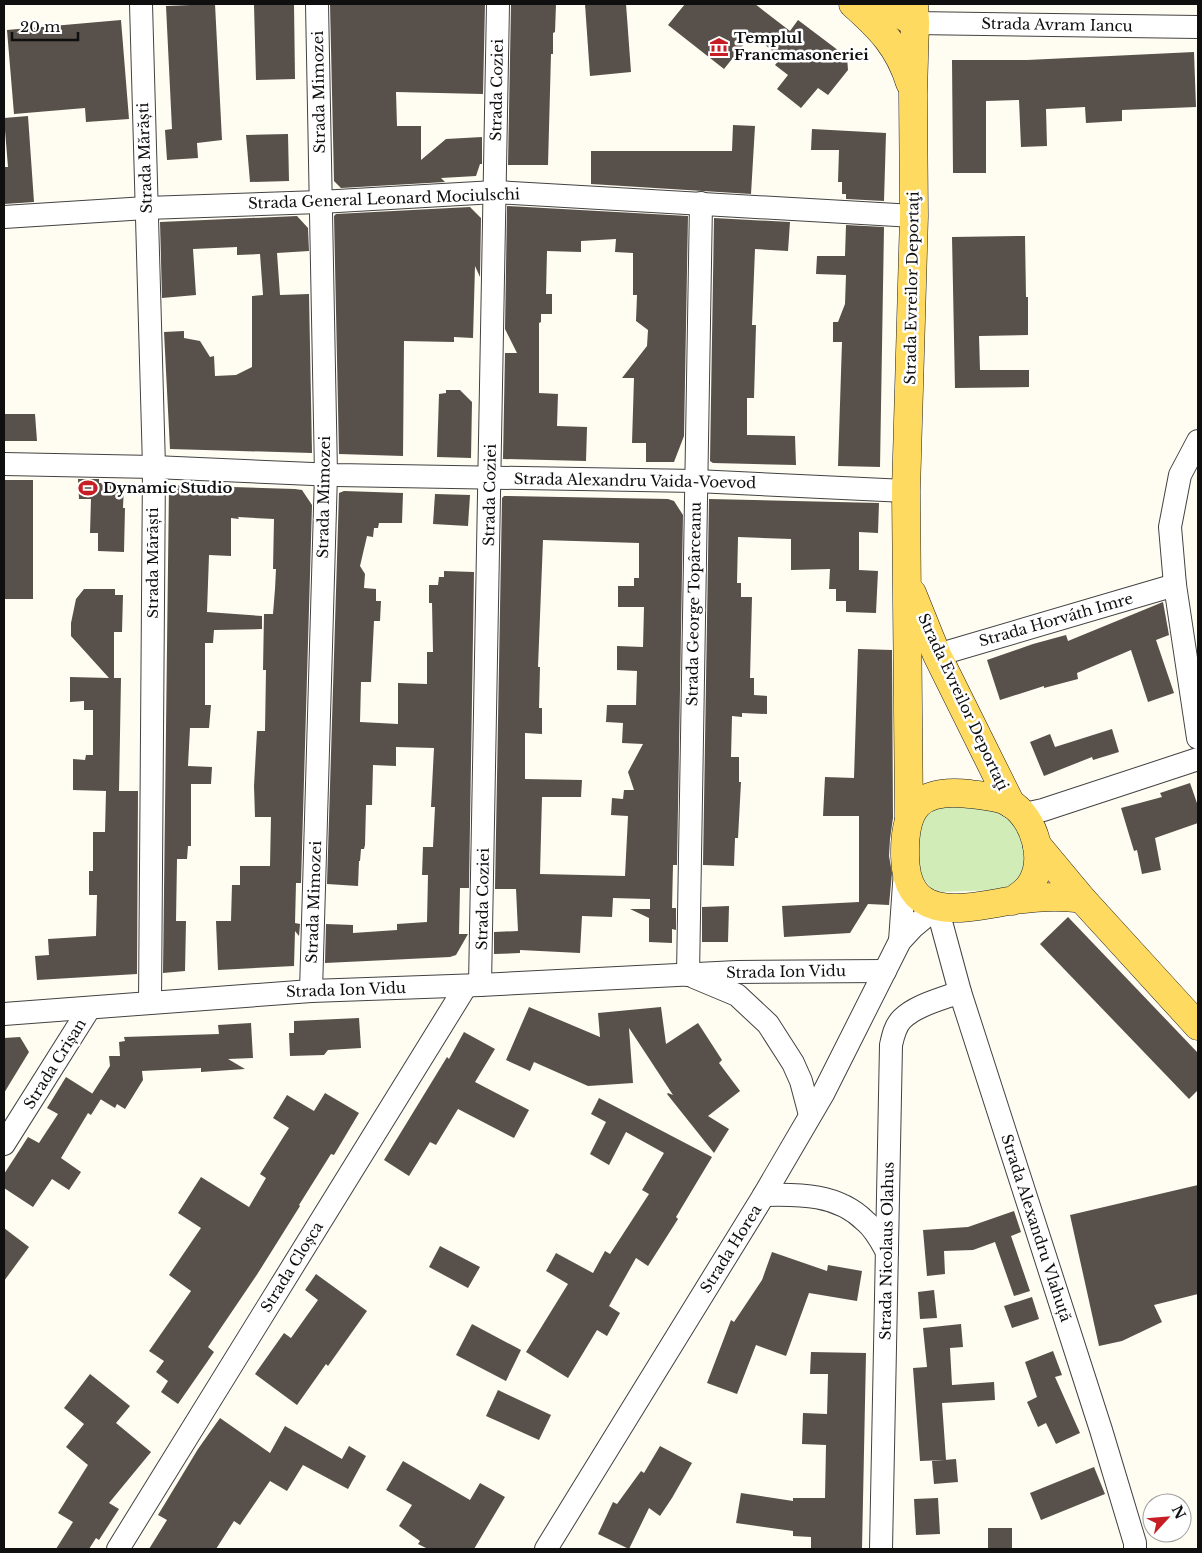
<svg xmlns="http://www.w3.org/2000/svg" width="1202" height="1553" viewBox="0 0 1202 1553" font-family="'Libre Baskerville',serif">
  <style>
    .green { fill: #d2ecb7 }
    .building { fill: #58504a; fill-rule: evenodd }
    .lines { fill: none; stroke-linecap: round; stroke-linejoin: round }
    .minor-casing { stroke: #424242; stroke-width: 24 }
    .major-casing { stroke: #202020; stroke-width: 29 }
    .minor { stroke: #fff; stroke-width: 22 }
    .major { stroke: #ffda61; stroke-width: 28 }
    .labels { text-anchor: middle; stroke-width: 5; stroke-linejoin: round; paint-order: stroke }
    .street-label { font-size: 15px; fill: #0f0f0f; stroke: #fff }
    .poi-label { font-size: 15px; font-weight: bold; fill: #0f0f0f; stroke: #fff; text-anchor: start }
  </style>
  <rect width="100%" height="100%" fill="#fffcf1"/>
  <polygon class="green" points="940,802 1004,806 1029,851 1021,874 1014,884 999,890 941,892 931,888 923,878 917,864 917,820"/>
  <g class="building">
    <polygon points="215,4 222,140 197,143 198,158 167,160 165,130 172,129 166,6"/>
    <polygon points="294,4 295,79 256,80 254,5"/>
    <polygon points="330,4 485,4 483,94 396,92 397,126 421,126 421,160 446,139 482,137 482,164 480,164 476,176 441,178 445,182 341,188 334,181"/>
    <polygon points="511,4 556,4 555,32 553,33 553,54 551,54 548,165 508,165"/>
    <polygon points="585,4 626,4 631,72 590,76"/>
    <polygon points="685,4 755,4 790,31 798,20 847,57 848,70 828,95 818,88 801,108 777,89 788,75 775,65 781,58 752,34 724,69 668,25"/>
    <polygon points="121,20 129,119 86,122 85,108 14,114 7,30"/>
    <polygon points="1194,52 1196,107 1122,110 1122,121 1086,123 1085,107 1046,109 1047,146 1021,147 1019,100 986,101 986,173 953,173 952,60 1027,60"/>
    <polygon points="28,116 34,202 4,204 4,167 8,167 4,118"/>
    <polygon points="733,125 755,126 751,194 591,184 591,151 732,151"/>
    <polygon points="812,129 886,133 884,201 846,199 846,194 842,194 842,182 838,182 839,150 811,150"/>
    <polygon points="288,134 289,181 250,182 246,135"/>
    <polygon points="507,206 688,216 684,436 674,462 646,462 646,443 632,443 634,378 622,378 647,346 648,330 636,321 637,295 633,295 633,253 615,252 616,239 581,241 581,252 547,251 546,294 552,294 552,314 541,314 541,322 539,323 539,393 558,394 557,426 587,427 586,461 503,459 505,353 517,353 505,329"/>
    <polygon points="470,207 481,218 480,277 475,266 473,338 454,337 454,342 404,341 403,456 339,454 334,216 336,214"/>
    <polygon points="297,216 308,228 309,251 277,253 280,295 309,294 312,453 170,449 164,332 184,331 184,338 200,341 210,357 214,356 215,376 236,375 252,367 252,296 263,295 260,254 237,255 237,247 193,249 196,295 162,298 160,222"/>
    <polygon points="714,218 790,222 788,251 755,249 752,325 756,325 754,398 747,398 747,435 795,436 796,465 713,463 710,461"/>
    <polygon points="846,225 884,227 880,467 838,466 842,342 833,342 833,322 838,322 845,304 846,275 816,274 817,256 845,256"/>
    <polygon points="1025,236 1026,297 1028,297 1028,335 979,336 980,370 1029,370 1029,387 955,388 952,237"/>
    <polygon points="446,390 460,390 472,402 471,458 437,457 439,394 446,393"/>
    <polygon points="4,414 35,414 37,441 4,441"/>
    <polygon points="78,479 99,479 99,483 124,483 123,508 125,508 124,552 98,551 98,533 90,533 91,499 79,499"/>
    <rect x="4" y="480" width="29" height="119"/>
    <polygon points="169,485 295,489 302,490 312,505 301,883 296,883 295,923 300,924 299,936 295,931 294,966 218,970 216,921 231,921 232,885 240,885 240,866 270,866 271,817 255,817 254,786 257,731 265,731 266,670 263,670 264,614 273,614 275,589 276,569 273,569 274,519 238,517 239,519 231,518 231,556 209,555 207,612 262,616 262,629 214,630 213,643 205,643 205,705 211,705 209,728 190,728 188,766 212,767 211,784 191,784 191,846 188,846 187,859 177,859 176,921 186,921 185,971 163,973"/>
    <polygon points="344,491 403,493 402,523 379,523 378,528 374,528 373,537 367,536 360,566 365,574 364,588 376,589 376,601 381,601 380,621 374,621 371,682 361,682 360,722 398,724 398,683 427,684 427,652 433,652 432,603 429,603 429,585 438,585 439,577 444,577 444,571 474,572 469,888 460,888 459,934 468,934 456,955 450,957 325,963 326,924 353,925 353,933 397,930 397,924 427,922 428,875 422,875 423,847 433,847 435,807 431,807 434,748 396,747 396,766 373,765 372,805 366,805 365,845 364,849 361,849 360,861 359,861 358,886 327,884 339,493"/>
    <polygon points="435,494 470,495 468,526 433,524"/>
    <path d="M504,496L668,499L674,501L683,515L677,865H673L672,908H676V930L672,929V943L649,942V918L630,909H650V899L613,898L612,917L582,916L580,953L520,950V953L494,954V932L518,931L516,889H495L502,498ZM543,540L639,543V578H634V586H618V607H644L643,647L617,646V670L637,671L636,705H607L606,722L623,723L622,743L643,744L628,772L634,790H624L623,799L612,798L611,815L628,816L625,876L540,874L542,797H581L582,780L525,779V733L542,734V708H539L540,667H538Z"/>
    <polygon points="709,499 879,503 878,533 859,532 859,570 878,571 876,613 846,612 846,601 836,601 836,589 829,589 830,569 791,570 791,539 738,537 737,583 741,583 741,597 752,597 750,678 754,678 754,695 767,696 767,714 742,713 742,717 732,716 731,757 739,757 739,782 741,782 738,838 735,838 734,866 703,865"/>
    <polygon points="84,589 115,589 115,595 123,595 122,632 114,632 114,678 121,678 119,791 138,791 137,974 37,980 35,956 49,955 48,939 96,936 97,895 89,895 89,871 93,871 93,832 105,832 106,791 73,790 73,759 85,760 86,755 93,755 93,710 84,710 84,701 70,702 70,677 109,678 71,636 71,623 76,599"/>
    <polygon points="1163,602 1169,635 1156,640 1174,693 1148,702 1131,650 1077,673 1078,679 1044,688 1044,686 1000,700 987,660 1033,644 1066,635 1068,641"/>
    <polygon points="858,649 892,650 893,818 890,839 889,856 892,873 889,905 868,904 850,933 784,937 782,906 859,902 859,816 823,816 825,777 854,778"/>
    <polygon points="1112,729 1119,752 1093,760 1092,757 1044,776 1030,742 1050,734 1055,747"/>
    <polygon points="1190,783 1198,806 1198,823 1155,838 1161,870 1142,874 1137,850 1134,851 1121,808 1162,797 1160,793"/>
    <polygon points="729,906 728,942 702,942 702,907"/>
    <polygon points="1068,917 1198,1053 1198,1090 1189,1099 1040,944"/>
    <polygon points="529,1007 600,1037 598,1013 661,1007 666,1044 698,1023 722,1060 719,1063 740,1091 708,1116 729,1129 714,1153 667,1094 668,1093 673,1095 629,1028 633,1083 588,1086 534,1062 530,1071 506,1060"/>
    <polygon points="359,1018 361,1048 328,1050 324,1055 290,1056 289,1033 294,1033 294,1021"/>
    <polygon points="251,1023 253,1058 228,1059 245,1069 201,1072 201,1068 142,1071 143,1080 125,1109 117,1104 115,1108 92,1094 110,1066 109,1056 120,1056 119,1042 125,1041 124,1037 219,1034 218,1025"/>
    <polygon points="464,1032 495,1049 475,1082 529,1110 514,1138 458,1109 436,1145 430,1142 409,1176 384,1160 447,1057 449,1059"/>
    <polygon points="20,1037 29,1052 4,1093 4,1038"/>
    <polygon points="66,1077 101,1099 91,1115 88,1113 61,1158 81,1172 69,1190 52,1179 33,1207 4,1188 4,1174 28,1137 39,1143 58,1114 47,1108"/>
    <polygon points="325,1093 359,1113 334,1155 331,1154 299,1205 300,1206 258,1273 208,1347 214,1352 178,1404 161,1392 168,1381 156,1372 164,1361 149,1351 191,1291 169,1275 201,1228 178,1213 201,1177 249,1207 266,1178 260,1174 289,1128 273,1118 287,1095 314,1111"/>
    <polygon points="599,1098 712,1157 676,1217 678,1219 648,1266 636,1258 609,1306 620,1313 607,1336 597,1330 568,1378 526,1352 568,1284 546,1271 556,1253 593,1273 605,1251 610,1254 649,1194 642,1190 664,1153 626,1132 609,1165 590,1154 606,1122 591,1114"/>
    <polygon points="1198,1185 1198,1294 1154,1305 1162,1322 1122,1341 1099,1346 1070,1215"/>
    <polygon points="1014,1211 1021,1232 1011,1236 1030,1291 1014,1296 995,1242 973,1250 944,1251 945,1274 927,1276 923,1230 968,1227"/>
    <polygon points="4,1228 29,1247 4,1281"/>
    <polygon points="440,1246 480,1267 468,1288 429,1267"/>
    <polygon points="772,1252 827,1271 828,1265 862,1271 857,1301 809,1293 786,1356 756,1345 737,1394 707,1383 731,1320 734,1322 762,1280"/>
    <polygon points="316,1274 367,1311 328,1366 326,1364 297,1405 255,1374 284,1333 291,1338 318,1300 305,1290"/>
    <polygon points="934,1290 937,1318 920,1319 918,1292"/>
    <polygon points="1032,1297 1039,1319 1012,1328 1004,1306"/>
    <polygon points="472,1324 521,1350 506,1381 456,1355"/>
    <polygon points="961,1324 963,1347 950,1348 952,1385 994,1382 995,1400 942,1403 946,1460 920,1461 913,1368 927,1367 923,1328"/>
    <polygon points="1053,1351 1062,1375 1055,1377 1080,1433 1056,1444 1046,1423 1038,1427 1027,1402 1037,1397 1025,1362"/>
    <polygon points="811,1352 866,1353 862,1549 811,1549 811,1537 793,1536 793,1531 736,1523 741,1493 793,1501 793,1498 825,1498 826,1445 802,1444 803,1413 827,1414 828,1374 810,1374"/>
    <polygon points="90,1374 130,1406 116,1423 151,1452 109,1503 119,1509 99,1540 96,1538 89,1549 56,1549 73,1522 58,1513 88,1465 66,1447 84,1424 64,1408"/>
    <polygon points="498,1390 551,1415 539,1440 486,1416"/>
    <polygon points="220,1418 270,1453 285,1426 342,1459 349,1446 366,1456 348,1489 303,1465 287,1491 270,1481 240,1525 234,1521 216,1549 149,1549 167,1520 158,1515 198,1449"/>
    <polygon points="660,1446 692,1463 672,1498 660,1516 649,1508 629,1549 598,1534 613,1502 617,1504 641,1471 644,1473"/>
    <polygon points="956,1459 958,1482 934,1484 932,1461"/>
    <polygon points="403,1461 470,1500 480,1483 505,1497 474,1549 428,1549 418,1544 420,1541 399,1526 412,1505 386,1490"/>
    <polygon points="1094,1467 1105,1494 1041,1520 1030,1493"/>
    <polygon points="938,1498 940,1534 916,1535 914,1499"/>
    <rect x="988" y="1528" width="24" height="21"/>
  </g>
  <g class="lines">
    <g class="minor-casing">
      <g id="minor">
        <polyline points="141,4 154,467 150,1003"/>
        <polyline points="915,23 1198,27"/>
        <polyline points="4,217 146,208 320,202 495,192 914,216"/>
        <polyline points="1198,441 1180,475 1170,527 1175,585 1198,738"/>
        <polyline points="4,464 154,467 336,475 696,481 906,491"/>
        <polyline points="937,655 1175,585"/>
        <polyline points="1021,812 1029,813 1043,810 1198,759"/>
        <polyline points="900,941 905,870"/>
        <polyline points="688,975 701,203"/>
        <polyline points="694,977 737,995 768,1024 793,1063 801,1081 810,1115"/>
        <polyline points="480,985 498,4"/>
        <polyline points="311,991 326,474 317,4"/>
        <polyline points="4,1014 311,991 480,985 737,972 885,971"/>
        <polyline points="4,1144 89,1009"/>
        <path d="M764,1195C800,1194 838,1194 865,1221C875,1229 881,1241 887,1252"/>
        <polyline points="118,1549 466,986"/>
        <polyline points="546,1549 764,1195 823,1094 900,941 913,927 937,907 960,992 1101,1430 1135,1543 1135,1549"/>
        <path d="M881,1549L891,1045C893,1036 895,1026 902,1019C916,1005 942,999 960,992"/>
      </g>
    </g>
    <g class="major-casing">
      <g id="major">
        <path d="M853,4C880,28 899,47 910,83"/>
        <polyline points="883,4 915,23"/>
        <polyline points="912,593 937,655 1011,804"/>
        <polyline points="909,819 906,491 914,216 913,94 915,23 914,4"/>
        <polyline points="1037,845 1082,899 1198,1026"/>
        <path d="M1012,901C1018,897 1025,892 1029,887C1048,862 1035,818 1010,803C998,796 983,796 970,794C919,788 904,807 905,856C906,927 969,907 1015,900C1037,897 1059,895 1082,899"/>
      </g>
    </g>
    <use href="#minor" class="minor"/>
    <use href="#major" class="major"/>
  </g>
  <defs>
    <g id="museum-bare" transform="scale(1.5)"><path d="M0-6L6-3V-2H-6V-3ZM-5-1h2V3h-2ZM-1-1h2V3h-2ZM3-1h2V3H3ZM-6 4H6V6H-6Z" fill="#c71e25" stroke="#fff" stroke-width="2.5" paint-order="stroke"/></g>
    <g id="stadium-bare" transform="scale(1.5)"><path d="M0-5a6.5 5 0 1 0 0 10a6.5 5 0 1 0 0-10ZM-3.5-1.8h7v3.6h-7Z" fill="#c71e25" stroke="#fff" stroke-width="2.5" paint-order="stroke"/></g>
  </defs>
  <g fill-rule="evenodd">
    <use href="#museum-bare" x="719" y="47"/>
    <use href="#stadium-bare" x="88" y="488"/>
  </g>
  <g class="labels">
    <g class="street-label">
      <text transform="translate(1057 25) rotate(1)" y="5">Strada Avram Iancu</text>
      <text transform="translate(497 90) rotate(-89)" y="5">Strada Coziei</text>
      <text transform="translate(319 92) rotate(-91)" y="5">Strada Mimozei</text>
      <text transform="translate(145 158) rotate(-92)" y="5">Strada Mărăști</text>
      <text transform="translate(384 199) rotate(-2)" y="5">Strada General Leonard Mociulschi</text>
      <text transform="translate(912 288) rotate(-89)" y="5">Strada Evreilor Deportaţi</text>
      <text transform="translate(635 481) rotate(1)" y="5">Strada Alexandru Vaida-Voevod</text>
      <text transform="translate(490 495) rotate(-89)" y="5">Strada Coziei</text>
      <text transform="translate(324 497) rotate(-89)" y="5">Strada Mimozei</text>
      <text transform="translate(153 563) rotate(-90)" y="5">Strada Mărăști</text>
      <text transform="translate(694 604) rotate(-89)" y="5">Strada George Topârceanu</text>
      <text transform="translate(1056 620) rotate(-16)" y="5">Strada Horváth Imre</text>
      <text transform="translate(963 702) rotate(65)" y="5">Strada Evreilor Deportaţi</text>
      <text transform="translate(483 899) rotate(-89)" y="5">Strada Coziei</text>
      <text transform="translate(314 902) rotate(-88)" y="5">Strada Mimozei</text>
      <text transform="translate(786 972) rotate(-1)" y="5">Strada Ion Vidu</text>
      <text transform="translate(346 990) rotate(-2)" y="5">Strada Ion Vidu</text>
      <text transform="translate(55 1064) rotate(-58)" y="5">Strada Crișan</text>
      <text transform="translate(1036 1228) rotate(72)" y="5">Strada Alexandru Vlahuță</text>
      <text transform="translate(731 1249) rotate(-58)" y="5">Strada Horea</text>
      <text transform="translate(887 1251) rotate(-89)" y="5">Strada Nicolaus Olahus</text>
      <text transform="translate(292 1267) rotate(-58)" y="5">Strada Cloșca</text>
    </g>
    <g class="poi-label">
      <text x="734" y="43">Templul<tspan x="734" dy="17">Francmasoneriei</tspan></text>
      <text x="103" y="493">Dynamic Studio</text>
    </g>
  </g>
  <rect width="1202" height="1553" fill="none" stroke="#0f0f0f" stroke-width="10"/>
  <g transform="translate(1167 1518) rotate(64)"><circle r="24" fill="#ffffff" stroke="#9f9f9f"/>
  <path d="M0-4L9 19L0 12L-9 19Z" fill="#c71e25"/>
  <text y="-8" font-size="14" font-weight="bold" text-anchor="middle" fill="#0f0f0f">N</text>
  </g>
  <path d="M12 32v8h66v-8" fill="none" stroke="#0f0f0f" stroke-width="2.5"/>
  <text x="20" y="32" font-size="15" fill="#0f0f0f" stroke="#ffffff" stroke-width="4" paint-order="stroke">20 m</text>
</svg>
